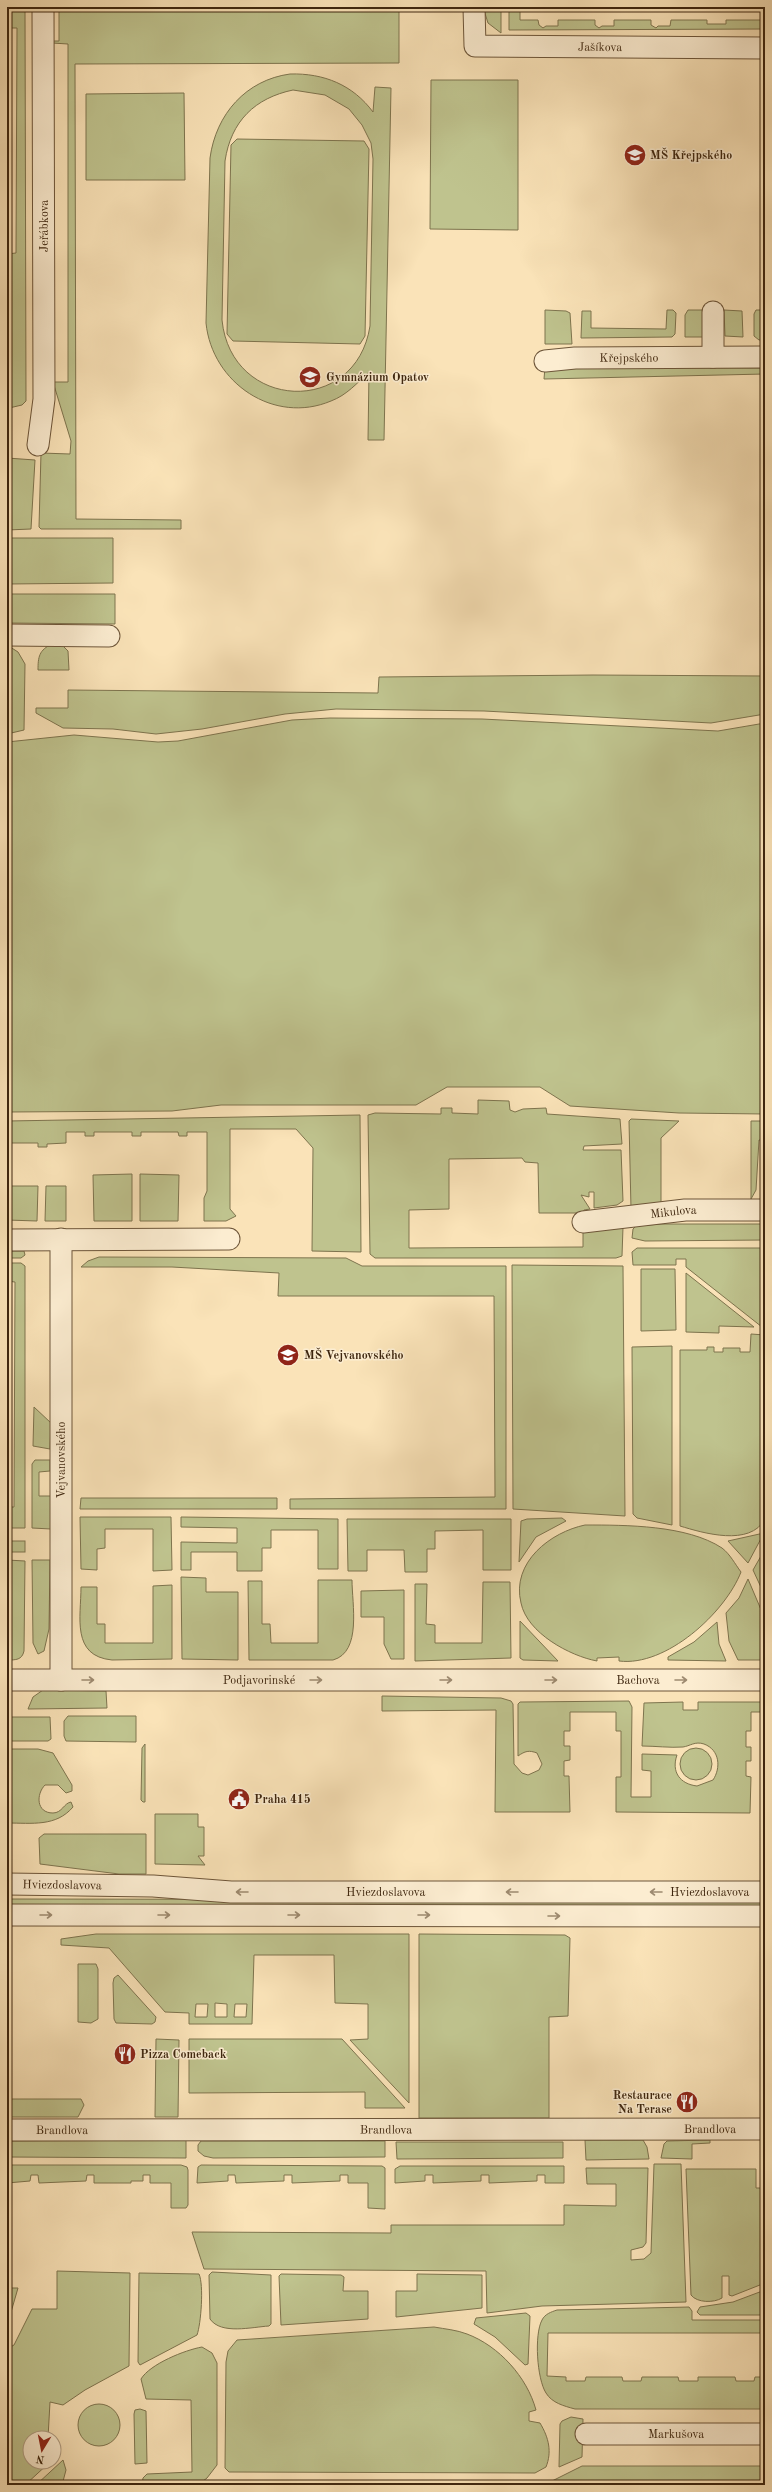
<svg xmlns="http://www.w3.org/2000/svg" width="772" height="2492" viewBox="0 0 772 2492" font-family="'Old Standard TT',serif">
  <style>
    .green { fill: #bfc38e; stroke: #7e744e; fill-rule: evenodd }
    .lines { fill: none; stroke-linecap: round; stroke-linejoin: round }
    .minor-casing { stroke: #6d5539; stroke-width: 23 }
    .minor { stroke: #fcedd1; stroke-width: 21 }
    .oneway { stroke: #9d8a70 }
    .labels { text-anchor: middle; stroke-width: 3; stroke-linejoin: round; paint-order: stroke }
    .street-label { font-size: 12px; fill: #3e260f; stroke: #fcedd1 }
    .poi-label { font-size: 12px; font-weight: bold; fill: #3e260f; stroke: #fcedd1; text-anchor: start }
  </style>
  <rect width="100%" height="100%" fill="#fae3b8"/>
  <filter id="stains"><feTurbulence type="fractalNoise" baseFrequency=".005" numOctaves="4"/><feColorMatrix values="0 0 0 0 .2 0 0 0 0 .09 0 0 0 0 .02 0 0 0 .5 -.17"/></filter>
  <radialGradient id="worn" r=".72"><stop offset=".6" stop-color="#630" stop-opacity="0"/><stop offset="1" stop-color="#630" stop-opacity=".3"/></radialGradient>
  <g class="green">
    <polygon points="7,7 25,7 26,401 22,405 9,408 7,254 16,253 17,28 7,28"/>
    <polygon points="59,7 399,7 399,63 75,64 76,519 181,520 181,529 41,529 39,527 41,453 70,454 71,441 53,382 68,382 68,44 52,43 53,41 59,41"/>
    <polygon points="483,7 501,8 501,33 488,23"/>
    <polygon points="509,7 520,7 520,20 538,20 539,25 543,28 546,26 558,26 558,20 595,20 595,25 599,28 602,26 614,26 614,20 651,20 651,25 656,28 658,26 670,26 671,20 707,20 707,24 726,24 726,20 763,20 765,29 509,30"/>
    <path d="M290,74C324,73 353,85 373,112L375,87L391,88L384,440H368L369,372C357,383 347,395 331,401C274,425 212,383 206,323L210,158C216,114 246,80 290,74ZM293,90L325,95L349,109L362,125L371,143L373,159L370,326C356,417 231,411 222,320L225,161C231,121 255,98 293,90Z"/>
    <polygon points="431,80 518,80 518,230 430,229"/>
    <polygon points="184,93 185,180 86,180 86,94"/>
    <polygon points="237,139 364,141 369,149 365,336 360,344 233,341 227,334 231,145"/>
    <polygon points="545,310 566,311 570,313 572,344 545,344"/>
    <polygon points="667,310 673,310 676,313 675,334 672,337 581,338 582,311 591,311 591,328 666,329"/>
    <polygon points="688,310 705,310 704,337 685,337 685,315"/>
    <polygon points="724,310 742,311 743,337 725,336"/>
    <polygon points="756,310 763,310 763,332 765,333 765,340 759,340 754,336 754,314"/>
    <polygon points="545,367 765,368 765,374 544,379"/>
    <polygon points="7,458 35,460 31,529 7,530"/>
    <polygon points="7,538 113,538 113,583 7,584"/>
    <polygon points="7,594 115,594 115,624 7,623"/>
    <path d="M52,644L63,646L68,651L69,670H38C38,657 39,650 52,644Z"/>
    <polygon points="7,645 18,652 25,664 24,730 7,734"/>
    <polygon points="593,675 765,676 765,714 711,723 484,711 336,709 285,714 202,729 156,734 113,729 63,728 36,713 36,708 68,708 68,690 378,693 379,677"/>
    <polygon points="330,718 482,719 718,731 765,723 765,1114 679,1113 570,1106 540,1087 447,1087 416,1105 221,1105 172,1111 7,1112 7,742 74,735 158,742 178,741 292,720"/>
    <polygon points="478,1100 509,1101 510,1110 515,1112 523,1109 546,1108 547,1114 620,1119 622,1144 584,1146 583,1150 621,1150 623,1201 617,1205 594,1208 594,1192 589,1192 589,1197 581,1195 590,1209 584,1210 583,1213 539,1213 538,1163 525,1162 522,1158 449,1159 449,1209 409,1210 409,1248 583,1247 583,1232 623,1227 622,1256 616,1258 375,1258 370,1254 368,1115 375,1113 441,1114 441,1108 452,1108 452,1113 478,1114"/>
    <polygon points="360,1115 361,1252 312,1251 313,1148 296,1129 230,1129 230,1209 236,1216 226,1221 204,1221 204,1198 207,1191 207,1132 187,1132 187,1136 179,1136 178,1132 141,1132 141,1136 132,1136 132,1132 94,1132 94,1136 85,1136 85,1132 66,1132 66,1143 47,1144 47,1147 38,1147 38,1143 7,1143 7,1121"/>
    <polygon points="631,1119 679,1121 661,1138 661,1205 631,1209 629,1121"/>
    <polygon points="751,1121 765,1121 765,1140 759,1140 756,1190 751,1199"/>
    <polygon points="132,1174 132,1221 94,1221 93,1175"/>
    <polygon points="140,1174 179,1175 178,1221 140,1221"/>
    <polygon points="7,1186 38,1186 37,1221 7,1220"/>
    <polygon points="46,1186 66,1186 66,1221 45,1221"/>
    <polygon points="661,1224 765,1224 765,1240 645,1241 632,1238 633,1229 636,1226"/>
    <polygon points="637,1248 761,1248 762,1327 686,1267 686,1259 676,1259 676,1265 633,1265 632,1252"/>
    <polygon points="7,1251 24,1251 25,1255 21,1258 7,1258"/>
    <polygon points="99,1257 346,1258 362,1266 506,1266 506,1509 290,1509 290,1499 495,1497 494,1296 278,1296 279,1273 172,1267 81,1267 88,1261"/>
    <polygon points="7,1263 21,1263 25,1266 25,1528 7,1528 7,1507 14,1507 15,1282 7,1281"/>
    <polygon points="512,1265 623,1266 625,1516 513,1509"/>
    <polygon points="641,1269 675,1269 676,1330 641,1331"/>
    <polygon points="686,1273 754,1327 719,1326 719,1333 686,1332"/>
    <path d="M751,1334L765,1335V1519C750,1547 703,1533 680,1526V1350H707V1347H714V1352H723V1348H740V1352H750Z"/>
    <polygon points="672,1346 672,1525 637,1518 633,1514 632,1347"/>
    <polygon points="34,1407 51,1423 50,1449 33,1446"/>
    <polygon points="35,1460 50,1460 50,1471 39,1472 39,1496 51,1496 51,1529 32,1528 32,1464"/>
    <polygon points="81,1498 277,1498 277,1509 80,1509"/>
    <polygon points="80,1517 171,1517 172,1570 153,1571 153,1529 105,1529 105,1548 97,1549 97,1570 81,1569"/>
    <polygon points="181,1517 338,1519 338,1569 318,1569 318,1530 271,1530 271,1548 262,1548 262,1571 237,1571 237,1552 191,1552 191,1570 181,1570 181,1542 237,1543 237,1528 181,1527"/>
    <polygon points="562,1518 566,1521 536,1537 519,1562 521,1521 527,1519"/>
    <polygon points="347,1519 511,1519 511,1570 483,1570 483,1530 435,1531 435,1549 427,1549 427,1572 405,1572 404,1550 367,1550 367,1571 348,1571"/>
    <path d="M585,1525C626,1525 687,1525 722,1548C730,1554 735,1564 741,1572C725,1613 666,1667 619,1661V1657L597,1658V1661C570,1656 527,1633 521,1603C511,1562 551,1532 585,1525Z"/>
    <polygon points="764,1533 748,1563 728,1541"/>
    <rect x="7" y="1541" width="18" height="11"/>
    <polygon points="765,1549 765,1596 753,1570"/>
    <path d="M7,1560L25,1561L24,1651C22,1660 16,1660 7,1660Z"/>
    <polygon points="32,1560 50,1560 49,1629 44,1651 38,1654 33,1643"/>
    <polygon points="181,1577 206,1578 206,1592 238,1592 238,1660 182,1659"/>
    <polygon points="748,1579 765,1619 765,1660 738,1660 729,1641 726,1613 739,1598"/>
    <path d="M318,1580H352C352,1604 362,1652 333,1660H249L248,1581H262V1624H270L271,1643H318Z"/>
    <polygon points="483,1582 510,1582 511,1658 415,1661 415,1584 427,1584 426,1624 435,1625 435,1643 482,1643"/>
    <path d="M172,1585V1659L112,1660C71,1656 81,1617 81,1587H97V1624H105V1643H153V1586Z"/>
    <polygon points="404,1590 404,1659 391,1659 384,1644 384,1617 361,1617 361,1591"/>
    <polygon points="520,1621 558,1661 523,1660 520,1658"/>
    <polygon points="717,1622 719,1644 726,1661 668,1660 668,1657 694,1642"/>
    <polygon points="43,1690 106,1691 107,1708 28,1709 33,1697"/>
    <path d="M382,1696L501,1698L511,1701L513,1704L514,1764L522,1773L528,1775L539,1770L542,1764L537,1753C529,1750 525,1751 518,1756V1704L520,1702L629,1701L632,1707L631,1797H651V1771L642,1770V1754L677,1755C671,1772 680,1784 697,1786L713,1780C721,1768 720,1750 704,1744C695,1741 690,1746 683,1747C670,1748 655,1746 642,1746L644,1703L683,1702V1710H698V1702H765V1712H751V1731H746V1747H751V1761H746V1776L751,1777L750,1813L616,1812V1777H621V1731H616V1712H570V1731H564V1746H570V1760L564,1761V1776H569L570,1812H495L496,1710L382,1711Z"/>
    <polygon points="68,1716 136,1716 136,1742 66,1741 64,1736 64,1721"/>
    <polygon points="7,1717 50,1717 51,1739 48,1741 7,1741"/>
    <polygon points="145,1744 145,1802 143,1802 141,1800 142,1748"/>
    <circle cx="696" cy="1764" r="16"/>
    <path d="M7,1749H38L53,1753L72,1785V1791L66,1793L58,1785H45C36,1794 36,1813 53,1813C62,1813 64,1803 71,1802L73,1807C56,1827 32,1823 7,1823Z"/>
    <polygon points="155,1814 198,1814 198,1827 204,1827 204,1856 198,1856 205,1865 155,1864"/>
    <polygon points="44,1834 146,1834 146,1874 119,1874 40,1864 39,1838"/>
    <polygon points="7,1899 765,1900 765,1910 7,1909"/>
    <path d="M96,1934H409V2103L350,2040L368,2039V2004L335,2003L334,1955H254L252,2024H189V2013L165,2012L109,1948L61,1945V1939ZM215,2003L227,2004V2017H215ZM196,2004H208L207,2017H195ZM235,2004H247L246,2017H234Z"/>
    <polygon points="419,1934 565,1935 570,1938 568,2016 549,2017 549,2118 419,2118"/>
    <polygon points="78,1964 96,1964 98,1969 98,2019 91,2023 78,2022"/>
    <polygon points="118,1975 156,2017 155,2022 152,2024 116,2023 114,2019 113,1983 114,1978"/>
    <polygon points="156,2039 179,2040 178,2117 155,2117"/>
    <polygon points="189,2039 342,2039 405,2108 365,2108 365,2092 189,2093"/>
    <polygon points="7,2099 81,2099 84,2105 78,2117 7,2117"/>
    <polygon points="186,2140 186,2158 7,2157 7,2141"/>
    <polygon points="585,2140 643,2140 647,2147 649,2159 586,2160"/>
    <polygon points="710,2140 710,2143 692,2144 692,2159 661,2158 664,2144 667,2141"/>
    <polygon points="201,2141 385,2141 385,2157 213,2158 204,2156 198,2151 198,2145"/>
    <polygon points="396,2142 563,2142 563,2158 397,2159"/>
    <polygon points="654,2164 681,2164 686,2302 542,2306 487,2313 486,2271 204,2269 192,2232 391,2233 391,2225 564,2225 564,2205 616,2206 616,2184 587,2184 586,2168 648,2168 646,2243 643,2247 631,2250 631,2260 644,2259 651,2253"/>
    <polygon points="7,2165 181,2165 187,2167 188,2170 188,2205 186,2208 171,2208 171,2183 150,2183 150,2175 143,2175 143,2181 131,2181 131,2183 94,2183 94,2175 87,2175 86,2181 39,2183 38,2175 31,2175 30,2181 7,2183"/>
    <polygon points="201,2165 382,2166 385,2168 385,2209 368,2208 368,2183 348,2183 348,2175 340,2175 340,2181 292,2183 292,2175 284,2175 284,2181 236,2183 235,2175 228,2175 228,2181 197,2183 198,2167"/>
    <polygon points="400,2166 564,2166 564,2183 545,2183 545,2175 537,2175 537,2181 489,2183 489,2175 481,2175 481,2181 433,2183 433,2175 425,2175 425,2181 395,2183 395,2169"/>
    <path d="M686,2169H756V2188H763L765,2169V2283L732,2296L729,2295V2276H722V2298C714,2303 697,2303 691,2295Z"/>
    <polygon points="57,2271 130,2273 129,2366 85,2390 63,2405 50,2402 48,2438 30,2438 30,2462 50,2462 25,2485 7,2485 7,2349 14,2345 32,2309 57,2309"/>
    <path d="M212,2272L271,2275V2324L269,2326C252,2327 221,2335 210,2319L209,2275Z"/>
    <path d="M139,2273L199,2274C204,2285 201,2324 197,2335L140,2365L138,2362Z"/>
    <polygon points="281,2274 341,2275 344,2277 343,2291 368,2291 368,2319 281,2325 279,2276"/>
    <polygon points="417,2274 482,2275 482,2308 396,2317 396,2291 417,2291"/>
    <polygon points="7,2288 18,2288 7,2326"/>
    <polygon points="765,2290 765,2315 700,2315 697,2312 700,2307 733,2302"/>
    <path d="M689,2307L692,2311V2320H765V2333H548L547,2376L566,2377V2381H585L586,2377H622L623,2381H641L642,2377H678L679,2381H698V2377H735L736,2381H754L755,2377H765V2409H575C564,2406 552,2403 546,2393C537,2379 534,2335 542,2320C545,2314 551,2312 557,2310Z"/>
    <polygon points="526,2313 530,2316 528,2364 525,2365 495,2337 474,2324 476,2318"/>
    <path d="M434,2327C445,2329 457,2330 467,2334C499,2346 527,2377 536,2410L529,2412V2421L540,2423C549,2438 552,2452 546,2467L535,2473L229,2472L225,2468L226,2362L228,2351L237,2340Z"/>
    <path d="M202,2347L212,2353L217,2363V2465L207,2478L198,2485H142L143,2478L147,2474L192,2472L191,2400L146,2399L141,2379C150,2364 185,2350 202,2347Z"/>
    <circle cx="99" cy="2425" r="21"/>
    <polygon points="140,2409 146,2411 147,2463 135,2464 134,2414 135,2410"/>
    <polygon points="571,2417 583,2419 582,2457 559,2467 560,2424 562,2421"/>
    <polygon points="63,2460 66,2470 62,2485 36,2485"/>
    <polygon points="582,2466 765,2466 765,2485 544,2485"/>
    <polygon points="77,2481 119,2482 128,2485 69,2485"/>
  </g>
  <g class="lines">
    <g class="minor-casing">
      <g id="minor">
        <path id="s1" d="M474,7L475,46L765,48"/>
        <polyline points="713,357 713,312"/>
        <path id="s2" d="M545,361L575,358L765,357"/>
        <polyline points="38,445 44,399 43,7"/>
        <polyline points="7,635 109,636"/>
        <path id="s3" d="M583,1222L685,1210H765"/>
        <polyline points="7,1240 229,1239"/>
        <path id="s4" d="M7,1680H765"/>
        <polyline points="61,1680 61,1239"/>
        <path id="s5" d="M7,1884L153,1886L231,1892H765"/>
        <polyline points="7,1915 765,1916"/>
        <path id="s6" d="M7,2130L765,2129"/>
        <path id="s7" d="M586,2434H765"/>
      </g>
    </g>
    <use href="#minor" class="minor"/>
  </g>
  <defs><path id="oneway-shaft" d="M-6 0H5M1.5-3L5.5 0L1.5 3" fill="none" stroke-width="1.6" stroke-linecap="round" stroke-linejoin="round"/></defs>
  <g class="oneway">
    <use href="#oneway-shaft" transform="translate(88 1680)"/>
    <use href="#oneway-shaft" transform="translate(316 1680)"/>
    <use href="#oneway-shaft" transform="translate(446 1680)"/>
    <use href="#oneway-shaft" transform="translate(551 1680)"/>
    <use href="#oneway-shaft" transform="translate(681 1680)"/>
    <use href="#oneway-shaft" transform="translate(242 1892) rotate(-180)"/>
    <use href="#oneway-shaft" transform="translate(512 1892) rotate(-180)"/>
    <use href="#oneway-shaft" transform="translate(656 1892) rotate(-180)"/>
    <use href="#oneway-shaft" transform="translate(46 1915)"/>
    <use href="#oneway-shaft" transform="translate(164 1915)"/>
    <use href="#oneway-shaft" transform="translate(294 1915)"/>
    <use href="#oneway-shaft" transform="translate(424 1915)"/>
    <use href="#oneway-shaft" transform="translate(554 1916)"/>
  </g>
  <defs>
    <g id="school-disc" transform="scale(1.15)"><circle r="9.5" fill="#8f2418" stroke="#fcedd1"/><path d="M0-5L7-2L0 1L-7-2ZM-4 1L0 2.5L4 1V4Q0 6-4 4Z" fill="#fff"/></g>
    <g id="civic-disc" transform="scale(1.15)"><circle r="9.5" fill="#8f2418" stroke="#fcedd1"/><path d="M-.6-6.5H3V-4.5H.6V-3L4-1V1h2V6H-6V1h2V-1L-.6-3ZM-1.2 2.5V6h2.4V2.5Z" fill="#fff"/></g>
    <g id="restaurant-disc" transform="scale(1.15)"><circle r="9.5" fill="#8f2418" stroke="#fcedd1"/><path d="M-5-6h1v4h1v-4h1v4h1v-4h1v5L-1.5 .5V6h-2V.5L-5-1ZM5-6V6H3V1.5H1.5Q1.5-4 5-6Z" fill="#fff"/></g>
  </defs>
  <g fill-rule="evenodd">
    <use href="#school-disc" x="635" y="155"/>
    <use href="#school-disc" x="310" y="377"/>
    <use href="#school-disc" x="288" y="1355"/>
    <use href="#civic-disc" x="239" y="1799"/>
    <use href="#restaurant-disc" x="125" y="2054"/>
    <use href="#restaurant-disc" x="687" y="2102"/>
  </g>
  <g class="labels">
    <g class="street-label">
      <text dy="4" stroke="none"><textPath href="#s1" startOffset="164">Jašíkova</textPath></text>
      <text transform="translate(44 226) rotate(-90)" y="4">Jeřábkova</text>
      <text dy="4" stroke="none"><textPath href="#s2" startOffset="84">Křejpského</textPath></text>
      <text dy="4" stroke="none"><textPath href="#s3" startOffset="91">Mikulova</textPath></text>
      <text transform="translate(61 1460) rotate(-90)" y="4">Vejvanovského</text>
      <text dy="4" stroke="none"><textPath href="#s4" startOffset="252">Podjavorinské</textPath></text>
      <text dy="4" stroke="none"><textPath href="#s4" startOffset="631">Bachova</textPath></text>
      <text dy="4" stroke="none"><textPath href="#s5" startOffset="55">Hviezdoslavova</textPath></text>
      <text dy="4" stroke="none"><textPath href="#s5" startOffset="379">Hviezdoslavova</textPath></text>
      <text dy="4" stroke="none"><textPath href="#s5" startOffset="703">Hviezdoslavova</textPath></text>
      <text dy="4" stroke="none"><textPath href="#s6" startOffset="379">Brandlova</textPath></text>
      <text dy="4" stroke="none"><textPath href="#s6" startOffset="703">Brandlova</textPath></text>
      <text dy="4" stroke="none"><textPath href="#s6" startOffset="55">Brandlova</textPath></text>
      <text dy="4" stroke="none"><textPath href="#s7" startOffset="90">Markušova</textPath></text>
    </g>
    <g class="poi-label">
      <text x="650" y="159">MŠ Křejpského</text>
      <text x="326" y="381">Gymnázium Opatov</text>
      <text x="304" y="1359">MŠ Vejvanovského</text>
      <text x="254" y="1803">Praha 415</text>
      <text x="140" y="2058">Pizza Comeback</text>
      <text x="672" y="2099" text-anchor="end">Restaurace<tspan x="672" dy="14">Na Terase</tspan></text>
    </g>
  </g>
  <rect width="772" height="2492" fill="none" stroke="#fae3b8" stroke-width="24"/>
  <rect x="8" y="8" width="756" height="2476" fill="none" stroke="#3e260f" stroke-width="2"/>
  <rect x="12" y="12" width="748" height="2468" fill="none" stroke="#3e260f"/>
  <g transform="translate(42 2450) rotate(190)"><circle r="19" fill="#fcedd1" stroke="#b09d83"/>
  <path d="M0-3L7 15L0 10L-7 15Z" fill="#8f2418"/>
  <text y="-6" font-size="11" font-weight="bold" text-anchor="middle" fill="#3e260f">N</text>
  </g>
  <rect width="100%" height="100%" filter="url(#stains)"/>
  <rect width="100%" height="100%" fill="url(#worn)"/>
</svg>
